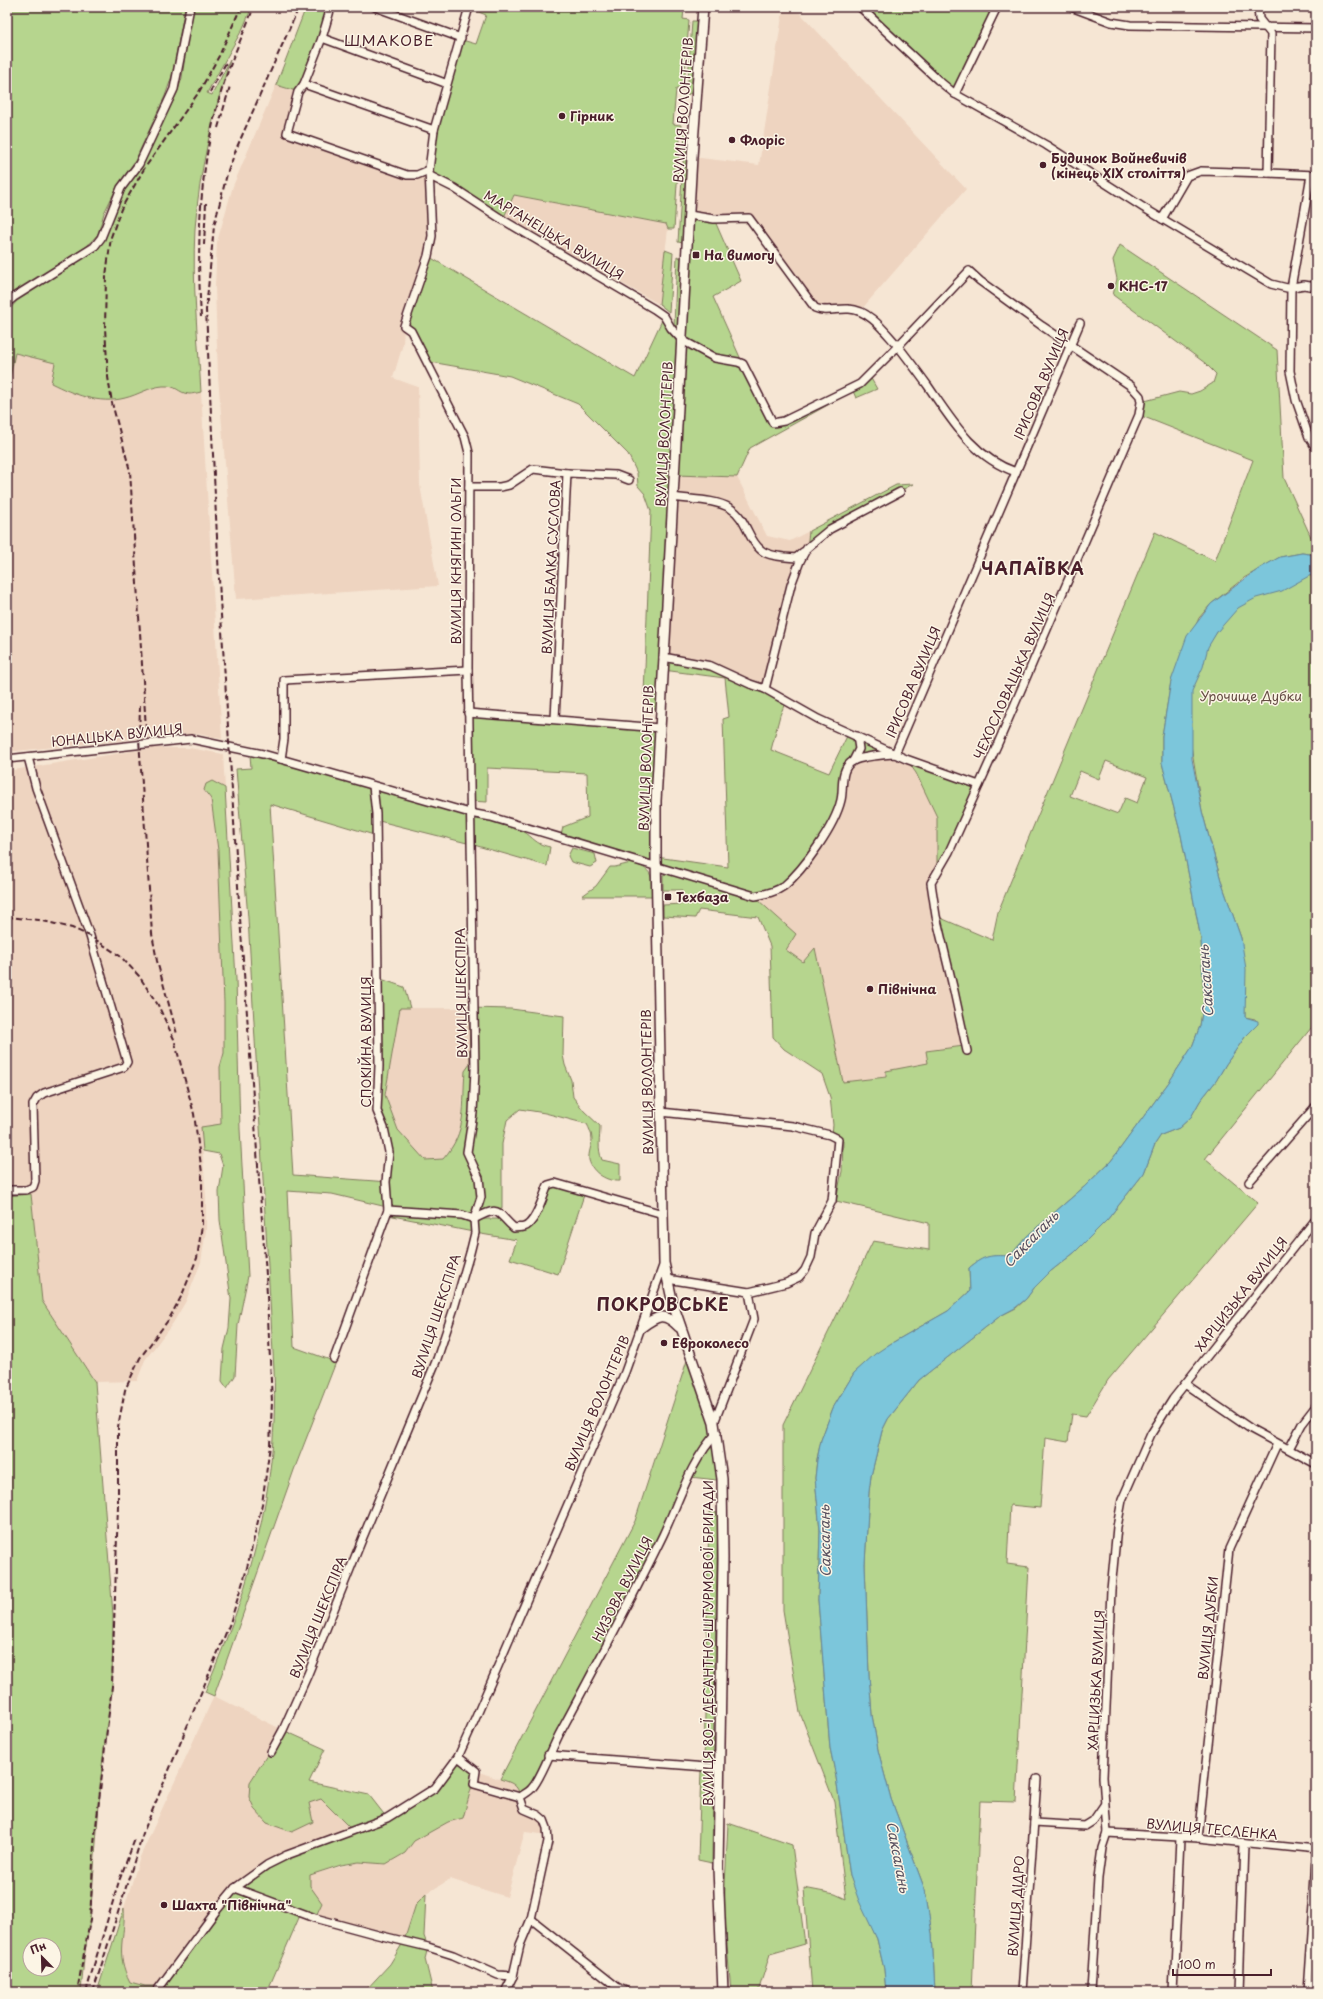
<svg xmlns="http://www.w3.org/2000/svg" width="1323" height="1999" viewBox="0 0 1323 1999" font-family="'Playpen Sans',sans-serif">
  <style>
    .built { fill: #eed4c0 }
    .green { fill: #b6d58e; stroke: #807a5c; fill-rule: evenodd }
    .water { fill: #7bc6db; stroke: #678395 }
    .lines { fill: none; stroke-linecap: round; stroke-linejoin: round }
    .minor-casing { stroke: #4a1f2b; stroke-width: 10 }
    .tertiary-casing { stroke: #4a1f2b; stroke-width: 12 }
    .minor { stroke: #fcf5e5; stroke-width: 7 }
    .tertiary { stroke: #fcf5e5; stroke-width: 9 }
    .rail { stroke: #4a1f2b; stroke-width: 2; stroke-dasharray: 6 3; stroke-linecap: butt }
    .poi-dot { fill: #4a1f2b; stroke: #fcf5e5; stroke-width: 1.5 }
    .labels { text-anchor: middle; stroke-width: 3; stroke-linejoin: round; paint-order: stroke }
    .street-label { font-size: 13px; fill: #4a1f2b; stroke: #fcf5e5 }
    .poi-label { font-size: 13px; font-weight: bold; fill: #4a1f2b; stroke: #fcf5e5; text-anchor: start }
    .park-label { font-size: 13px; fill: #654c44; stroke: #fcf5e5 }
    .water-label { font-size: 14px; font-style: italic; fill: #595160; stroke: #fcf5e5 }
    .quarter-label { font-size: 15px; letter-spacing: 1px; fill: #4a1f2b; stroke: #fcf5e5 }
    .district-label { font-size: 17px; font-weight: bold; letter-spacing: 1px; fill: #4a1f2b; stroke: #fcf5e5 }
  </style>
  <rect width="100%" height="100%" fill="#f6e6d4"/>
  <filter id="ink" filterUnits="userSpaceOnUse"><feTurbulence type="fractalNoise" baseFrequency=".025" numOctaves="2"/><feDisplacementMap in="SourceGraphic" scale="8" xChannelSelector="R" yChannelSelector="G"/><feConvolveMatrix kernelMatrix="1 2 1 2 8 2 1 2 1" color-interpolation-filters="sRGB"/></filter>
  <g filter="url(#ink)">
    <g class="built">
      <polygon points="783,10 799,12 966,189 860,311 821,311 753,222 689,215 692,157 759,165"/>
      <polygon points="276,85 296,91 283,134 408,178 426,175 430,176 432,236 404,326 403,344 393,378 418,387 420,485 438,586 236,599 218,376 215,287 217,242 233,186"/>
      <polygon points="514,195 666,224 668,229 659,304 504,217"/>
      <polygon points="15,353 55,363 124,398 147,389 163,386 175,386 183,392 189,394 201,392 222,739 199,734 182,734 7,752 7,392"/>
      <polygon points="674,474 737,477 767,536 790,541 809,531 807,548 800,561 765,689 663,657"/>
      <polygon points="152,748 189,748 223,754 225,788 212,781 204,790 211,799 218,850 224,1003 224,1053 220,1067 221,1124 201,1128 206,1198 206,1230 201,1262 186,1301 173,1323 145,1360 137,1381 95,1382 42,1301 31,1194 7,1196 7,771"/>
      <polygon points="895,754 906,759 916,773 937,817 937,873 931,883 964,1046 926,1051 928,1063 887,1071 887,1076 843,1083 815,949 803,962 786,950 796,934 758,900 853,761"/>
      <polygon points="400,1008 469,1008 470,1064 463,1094 461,1129 453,1147 443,1159 425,1160 415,1149 398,1130 385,1095"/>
      <polygon points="214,1696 283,1730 251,1781 313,1822 309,1802 321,1799 353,1831 157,1986 145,1986 130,1982 122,1963 120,1951 125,1924 124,1908 140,1857"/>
      <polygon points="476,1771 514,1784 519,1789 522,1805 538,1815 548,1835 525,1832 507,1897 450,1879 426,1894 416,1904 404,1941 315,1918 322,1903 310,1886 309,1875 359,1862 386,1864 405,1853 414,1841 448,1822 463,1818"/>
    </g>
    <g class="green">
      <polygon points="7,7 185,7 172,76 165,96 135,161 118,185 104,213 98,234 87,246 11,293 7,298"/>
      <path d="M194,7H252L243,28L207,93L212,95L230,60C213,115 199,171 195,229C192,283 198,338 201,392C197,393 192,394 189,394C178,393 177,385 163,386C149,387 138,395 125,398C99,405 73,394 51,383L55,363L15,353L7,392V312L17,301L94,252L104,241L124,191L140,168L177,93L182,78L187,41Z"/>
      <path d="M306,7H329C321,35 313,66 296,91L276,85Z"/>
      <path d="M471,7H690V9H684L683,19L689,20L684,89H676L673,124L681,125L674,229H668L666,224L514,195L504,217L432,174C425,145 453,70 462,40L476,44L486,15L471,9Z"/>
      <polygon points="860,7 997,7 955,94"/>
      <polygon points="692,21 697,21 698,23 693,92 687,95"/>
      <polygon points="685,131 693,131 683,243 678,242"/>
      <path d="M689,215L714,219L741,281L713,297L743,364L773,423L860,384L869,375L877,389L856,398L853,391L750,448L737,477L675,475L663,657L689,661L786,701L780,715L771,750L829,773L849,732L895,754L853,761L846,768L841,801L826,832L783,886L755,896L560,839L563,827L588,817L587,773L487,768V802L469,801L468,713L660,728L656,857L728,867L723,719L729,717L725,678L663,670L658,710C650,708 646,704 644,695L651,511L645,494L638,486L637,473L628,454L578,404L510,376L425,361L404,326L428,256L635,378L663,318L681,340Z"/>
      <path d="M1120,245L1277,350L1284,478L1311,537L1316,536V555L1302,553L1280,557L1244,578L1211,604L1199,618L1171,681L1162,736V763L1181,835L1201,939L1204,999L1200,1026L1192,1047L1169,1082L1111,1161L1084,1187L1027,1236L1010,1256C992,1255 983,1256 969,1268L970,1291L948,1311L890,1344L854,1373L833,1408L821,1440L817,1459L815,1478L820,1530L818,1600L830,1748L836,1777L850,1876L877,1939L884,1969L886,1992H812L804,1888L835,1894L846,1899L834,1801L800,1713L783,1610V1425L873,1241L929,1250V1223L836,1201L842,1171L843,1141L832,1134L833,1125L830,1097L822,1074L784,1049L773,1037L770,946L758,917L699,910L695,918L663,916V905L683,904L682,890H663V875L670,872L758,900L796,934L786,950L803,962L815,948L843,1082L886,1077V1071L928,1063L926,1051L964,1046L936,916L992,940L998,912L1155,532L1215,561L1253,460L1139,415L1141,402L1179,392L1191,394L1200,391L1213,383L1216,374L1205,363L1113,295L1117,279L1113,260ZM1106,761L1147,777L1137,803L1125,798L1118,814L1070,796L1080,771L1099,779Z"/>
      <polygon points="665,250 673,253 669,312 659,304"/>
      <polygon points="677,256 684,260 679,328 677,329 674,326"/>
      <polygon points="913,484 830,529 807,548 809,531 896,485"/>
      <polygon points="1316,562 1316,1022 1205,1159 1258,1203 1108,1380 1086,1416 1072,1414 1068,1442 1045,1438 1040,1508 1010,1505 1007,1564 1029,1567 1016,1802 980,1801 972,1992 935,1992 932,1934 925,1890 891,1799 878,1750 872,1715 869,1675 865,1564 869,1492 871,1476 882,1431 888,1419 919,1380 1000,1316 1016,1308 1026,1299 1034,1288 1051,1271 1075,1252 1107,1220 1144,1173 1155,1144 1161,1135 1179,1128 1191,1117 1200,1101 1216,1081 1226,1064 1245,1037 1258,1024 1255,1019 1245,1017 1241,938 1222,884 1202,811 1191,745 1191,722 1186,677 1241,597"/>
      <path d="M250,755L371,788L374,835L270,804L293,1175L389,1182C392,1151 393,1140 380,1111L381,979L404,987L410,1008H400L385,1095L398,1130L425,1160L443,1159C468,1131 462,1107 465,1071L470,1064L469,1008L511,1009L564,1016L563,1055L565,1065L571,1080L573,1097L584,1111L600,1126C600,1140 597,1147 602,1160L620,1164V1181C608,1182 592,1173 589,1160C588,1153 592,1145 592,1139C592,1134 589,1128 587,1124L545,1113L520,1109L507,1120L502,1144V1208L488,1210L473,1216L391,1208L332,1194L287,1191L294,1347L336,1362L294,1470L214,1696L205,1692C221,1652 238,1613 249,1572C268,1506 277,1438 274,1370L248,918L236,769L251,768Z"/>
      <polygon points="906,759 979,785 937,873 937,817 916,773"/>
      <polygon points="212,781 225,788 236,979 240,1129 248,1276 238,1325 235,1376 227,1388 222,1381 224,1349 229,1328 231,1299 220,1220 219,1192 223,1166 219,1154 203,1151 201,1127 221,1124 220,1067 224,1053 224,1003 218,850 211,799 204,790 206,784"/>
      <polygon points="376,789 468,816 467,843 379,821"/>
      <path d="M474,817C487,819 511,823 523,831C534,838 535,844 550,847L547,866L474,845Z"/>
      <polygon points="572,848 595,854 597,863 590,867 571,862 568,856"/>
      <path d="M631,863C653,869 652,875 653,896H582L596,886L610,867H615Z"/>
      <path d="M550,1183L585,1192L558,1274L510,1259L517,1240L475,1233L474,1219H498L512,1228L523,1232C544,1220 544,1205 550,1183Z"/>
      <path d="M31,1194L42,1301L95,1382L113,1615L112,1686L102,1766L90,1920L84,1958L81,1992H7V1196ZM30,1945H54V1969H30Z"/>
      <polygon points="389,1212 461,1217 473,1221 473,1232 388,1215"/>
      <path d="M690,1351L717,1433L708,1442L713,1444L717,1480L690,1477L540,1775L520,1797C518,1784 512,1783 500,1779L635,1521Z"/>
      <polygon points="709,1512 718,1513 713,1761 711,1763 704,1763"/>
      <path d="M283,1730L325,1749L309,1782L369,1795L387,1818L435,1788L458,1757L476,1771L463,1818L448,1822L414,1841L405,1853L386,1864L359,1862L341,1865L310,1875V1886L322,1903L315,1918L301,1913L267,1992H97L124,1908C126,1939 114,1951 130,1982L145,1986H157L224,1899L267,1865L353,1831L321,1799L309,1803L313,1822L292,1832L267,1823L255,1810L249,1797L250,1782Z"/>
      <polygon points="701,1770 710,1771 713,1776 712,1863 698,1860"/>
      <polygon points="728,1823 792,1845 805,1944 770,1954 758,1992 731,1992 724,1908"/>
      <polygon points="426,1894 424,1936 428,1947 425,1959 433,1992 364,1992 390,1964 404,1941 416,1904"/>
    </g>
    <path class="water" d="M1302,553L1316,555V575L1309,576L1282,591L1256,598L1238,608L1217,632L1208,647L1203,667L1192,691V759L1202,811L1210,841L1222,884L1241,938L1246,969L1245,1017L1258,1021V1024L1245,1037L1226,1064L1216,1081L1200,1101L1191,1117L1179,1128L1161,1135L1155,1144L1144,1173L1107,1220L1075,1252L1051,1271L1034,1288L1026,1299L1015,1308L1000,1316L919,1380L888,1419L882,1431L871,1476L869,1492L865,1564L869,1675L872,1715L878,1750L891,1799L925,1890L932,1934L935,1992H886L884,1969L877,1939L859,1901L850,1876L836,1777L830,1748L818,1600L820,1530L815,1478L817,1460L821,1440L833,1408L854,1373L875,1354L890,1344L948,1311L970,1291L969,1268C984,1255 991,1255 1010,1256L1027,1236L1084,1187L1111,1161L1169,1082L1192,1047L1200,1026L1204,999L1201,939L1181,835L1162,763V736L1171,681L1187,636L1211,604L1260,568L1280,557Z"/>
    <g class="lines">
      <g class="minor-casing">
        <g id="minor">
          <polyline points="331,7 322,38 304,84 298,92 287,133 407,175 417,175 429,170"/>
          <polyline points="375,7 461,38"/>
          <polyline points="860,7 938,80 955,94 1046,145 1144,208 1271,284 1287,288 1304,285 1316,287"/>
          <polyline points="1071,7 1111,22 1130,25 1316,28"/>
          <polyline points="322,38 445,83"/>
          <polyline points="304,84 434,130"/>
          <polyline points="955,94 997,7"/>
          <polyline points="1268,173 1316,175"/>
          <polyline points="1311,175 1291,288 1290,371 1296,400 1309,437 1316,448"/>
          <path d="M430,176L454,188L503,220L654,309L664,316L671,328L682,340L715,358L738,362L743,364L773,423L784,421L860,384L898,346C908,359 918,372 928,386C952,421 974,458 1016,472"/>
          <path d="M689,215L714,219L749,218L815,308C826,313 837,308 849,309C870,310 885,332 898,346L969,271L980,281L1042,326L1131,386L1140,396L1141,402L1139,415L999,741L949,852L931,883L936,916L954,991L967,1051"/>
          <polyline points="1162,219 1187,176 1201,171 1268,173 1271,34 1259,19 1258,7"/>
          <polyline points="7,303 14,297 94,247 101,238 121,188 139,164 174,89 190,7"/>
          <polyline points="1316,471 1316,478"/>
          <polyline points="567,473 616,475 629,480"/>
          <polyline points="469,487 500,487 509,485 533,469 567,473 555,719"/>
          <path d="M673,497C692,500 714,499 730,508C747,518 747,539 761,550C769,557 786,557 796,558L803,552"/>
          <polyline points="663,657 711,666 750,684 765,689 818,719 906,759 979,785"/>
          <polyline points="765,689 791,585 800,561 807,548 830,529 900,492"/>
          <polyline points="468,713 660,728"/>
          <path d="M7,759L191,739L263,754L470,813L491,817L755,896C766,894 776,892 784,886C804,869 835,826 841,800C844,788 839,769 853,761C863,756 883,755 895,754L1080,323"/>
          <polyline points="281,759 284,739 284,680 468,670"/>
          <polyline points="853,761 859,749 857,736"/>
          <polyline points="661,1112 793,1126 830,1135 838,1139 832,1201 815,1233 811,1257 805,1270 799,1277 786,1283 749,1292 667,1279"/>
          <polyline points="1249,1182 1316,1106"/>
          <polyline points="7,1190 26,1190 33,1187 35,1181 33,1105 37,1098 44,1093 124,1067 127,1062 90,936 36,788 28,757"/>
          <path d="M388,1210L462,1215L474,1219C501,1205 495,1211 514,1228C517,1227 521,1228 524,1227C536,1223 543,1196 548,1185L555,1183L663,1214"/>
          <polyline points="334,1359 388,1210 386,1182 389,1152 384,1128 377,1111 379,1066 378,979 376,814 373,786"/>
          <polyline points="1185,1384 1251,1429 1316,1464"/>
          <polyline points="714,1423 754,1319 749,1292"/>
          <polyline points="1289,1449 1302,1424 1316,1406"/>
          <polyline points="271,1752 283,1730 308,1674 363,1537 437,1359 454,1308 470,1253 475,1233 474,1219 481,1197 479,1178 467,1152 473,1113 475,1069 468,670 469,453 465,437 411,331 404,326 428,256 432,236 429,170 434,130 469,7"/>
          <polyline points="548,1755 720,1768"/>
          <polyline points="458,1757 476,1771 474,1784 520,1797 524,1809 538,1815 544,1820 547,1828 548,1841 531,1919 520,1945 513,1976 505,1992"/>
          <path d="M520,1797C524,1794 529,1792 532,1788C541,1779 553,1745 561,1731C596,1666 631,1601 663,1535C679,1501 691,1460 717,1433"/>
          <polyline points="1034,1823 1085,1826 1093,1821 1104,1805"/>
          <polyline points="1107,1833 1198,1838 1316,1850"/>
          <polyline points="1198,1838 1229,1549 1277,1444"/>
          <polyline points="235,1888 315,1918 378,1935 428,1947 453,1955 498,1975 513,1976"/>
          <polyline points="531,1919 617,1987 628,1992"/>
          <polyline points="156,1992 216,1911 235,1888 267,1865 287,1855 387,1818 435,1788 458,1757 476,1717 625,1372 664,1263"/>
          <polyline points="1022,1992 1037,1779"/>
          <polyline points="1091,1992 1098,1878 1102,1848 1107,1833 1103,1777 1111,1590 1117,1527 1122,1500 1151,1434 1173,1399 1316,1219"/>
          <polyline points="1173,1992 1180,1838"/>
          <polyline points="1238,1992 1243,1843"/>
          <polyline points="1306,1992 1316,1846"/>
        </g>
      </g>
      <g class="tertiary-casing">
        <g id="tertiary">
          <polyline points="703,7 692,157 656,801 656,857 664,1263 673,1304 714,1423 722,1479 723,1558 718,1868 723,1992"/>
          <path d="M642,1327C658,1315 664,1312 679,1327"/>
        </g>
      </g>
      <use href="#minor" class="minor"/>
      <use href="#tertiary" class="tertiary"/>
      <g class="rail">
        <polyline points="210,92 227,61"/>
        <polyline points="218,128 230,86"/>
        <polyline points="204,245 206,203"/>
        <path d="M201,317C196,235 200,152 227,74C235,52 245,29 254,7"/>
        <polyline points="140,706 139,739 152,934 157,961 177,1034"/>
        <polyline points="146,729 130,471 112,403 108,377 105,328 106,276 111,237 121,209 144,169 199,92 219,56 241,7"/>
        <polyline points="7,917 39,920 72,928 90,936 120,956 139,976 158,1005 174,1039 194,1114 202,1173 202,1225 197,1258 182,1295 169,1319 140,1358 125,1390 118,1427 118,1506 112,1686 94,1844 90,1920 77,1992"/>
        <polyline points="86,1992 119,1881 135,1839"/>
        <polyline points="93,1992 143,1833 230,1623 246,1572 262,1504 270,1445 272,1402 266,1275 240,918 220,599 206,310 214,226 227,174 237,147 299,7"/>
      </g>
    </g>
  </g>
  <g class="poi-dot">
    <circle cx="562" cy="116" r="4"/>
    <circle cx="732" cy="140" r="4"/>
    <circle cx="1043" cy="165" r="4"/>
    <rect x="692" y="251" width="8" height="8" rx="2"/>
    <circle cx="1111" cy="286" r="4"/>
    <rect x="664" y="893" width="8" height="8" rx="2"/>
    <circle cx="870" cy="989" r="4"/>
    <circle cx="664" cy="1343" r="4"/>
    <circle cx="164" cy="1905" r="4"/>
  </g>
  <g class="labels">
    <g class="street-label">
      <text transform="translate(683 110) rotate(-86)" y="5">ВУЛИЦЯ ВОЛОНТЕРІВ</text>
      <text transform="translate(554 235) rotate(31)" y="5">МАРГАНЕЦЬКА ВУЛИЦЯ</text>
      <text transform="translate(1041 384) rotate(-67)" y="5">ІРИСОВА ВУЛИЦЯ</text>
      <text transform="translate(664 434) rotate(-87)" y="5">ВУЛИЦЯ ВОЛОНТЕРІВ</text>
      <text transform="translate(456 561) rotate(-90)" y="5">ВУЛИЦЯ КНЯГИНІ ОЛЬГИ</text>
      <text transform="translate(551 567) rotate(-87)" y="5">ВУЛИЦЯ БАЛКА СУСЛОВА</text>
      <text transform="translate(1014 676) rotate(-66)" y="5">ЧЕХОСЛОВАЦЬКА ВУЛИЦЯ</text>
      <text transform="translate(913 682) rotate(-67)" y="5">ІРИСОВА ВУЛИЦЯ</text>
      <text transform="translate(117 735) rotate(-6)" y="5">ЮНАЦЬКА ВУЛИЦЯ</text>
      <text transform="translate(646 758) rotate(-88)" y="5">ВУЛИЦЯ ВОЛОНТЕРІВ</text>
      <text transform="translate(461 993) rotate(-91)" y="5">ВУЛИЦЯ ШЕКСПІРА</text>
      <text transform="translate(366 1042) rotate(-90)" y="5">СПОКІЙНА ВУЛИЦЯ</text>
      <text transform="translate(647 1082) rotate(-91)" y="5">ВУЛИЦЯ ВОЛОНТЕРІВ</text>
      <text transform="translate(1241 1294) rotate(-52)" y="5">ХАРЦИЗЬКА ВУЛИЦЯ</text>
      <text transform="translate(436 1316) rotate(-72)" y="5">ВУЛИЦЯ ШЕКСПІРА</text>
      <text transform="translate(597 1403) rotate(-67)" y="5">ВУЛИЦЯ ВОЛОНТЕРІВ</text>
      <text transform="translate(622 1589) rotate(-63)" y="5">НИЗОВА ВУЛИЦЯ</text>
      <text transform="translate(318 1617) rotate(-68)" y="5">ВУЛИЦЯ ШЕКСПІРА</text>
      <text transform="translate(1208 1628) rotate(-84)" y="5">ВУЛИЦЯ ДУБКИ</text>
      <text transform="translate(708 1643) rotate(-90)" y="5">ВУЛИЦЯ 80-Ї ДЕСАНТНО-ШТУРМОВОЇ БРИГАДИ</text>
      <text transform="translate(1096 1680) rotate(-87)" y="5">ХАРЦИЗЬКА ВУЛИЦЯ</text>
      <text transform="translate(1212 1829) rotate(5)" y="5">ВУЛИЦЯ ТЕСЛЕНКА</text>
      <text transform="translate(1016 1906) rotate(-86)" y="5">ВУЛИЦЯ ДІДРО</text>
    </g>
    <g class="poi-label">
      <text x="570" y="121">Гірник</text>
      <text x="740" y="145">Флоріс</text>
      <text x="1051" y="163">Будинок Войневичів<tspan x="1051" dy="15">(кінець ХІХ століття)</tspan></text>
      <text x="704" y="260">На вимогу</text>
      <text x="1119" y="291">КНС-17</text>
      <text x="676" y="902">Техбаза</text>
      <text x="878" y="994">Північна</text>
      <text x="672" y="1348">Евроколесо</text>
      <text x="172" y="1910">Шахта "Північна"</text>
    </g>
    <g class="park-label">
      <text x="1251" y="701">Урочище Дубки</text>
    </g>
    <g class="water-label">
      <text transform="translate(1206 981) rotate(-94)" y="5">Саксагань</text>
      <text transform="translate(1031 1239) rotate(-46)" y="5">Саксагань</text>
      <text transform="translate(825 1541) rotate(-91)" y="5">Саксагань</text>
      <text transform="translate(898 1857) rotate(79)" y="5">Саксагань</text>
    </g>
    <g class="quarter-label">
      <text x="389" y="46">ШМАКОВЕ</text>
    </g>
    <g class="district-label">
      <text x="1033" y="575">ЧАПАЇВКА</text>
      <text x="663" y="1311">ПОКРОВСЬКЕ</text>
    </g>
  </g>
  <rect width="1323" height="1999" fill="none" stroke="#fcf5e5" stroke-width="24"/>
  <rect x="12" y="12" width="1299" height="1975" fill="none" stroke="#4a1f2b" stroke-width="1.5" filter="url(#ink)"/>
  <g transform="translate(42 1957) rotate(337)"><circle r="19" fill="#fcf5e5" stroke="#b59f9b"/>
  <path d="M0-3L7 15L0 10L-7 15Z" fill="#4a1f2b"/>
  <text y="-6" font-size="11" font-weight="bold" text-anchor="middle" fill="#4a1f2b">Пн</text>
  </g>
  <path d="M1173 1969v6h98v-6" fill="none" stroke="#4a1f2b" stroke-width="2"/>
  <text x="1179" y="1969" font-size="12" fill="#4a1f2b" stroke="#fcf5e5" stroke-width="3" paint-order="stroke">100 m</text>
</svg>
